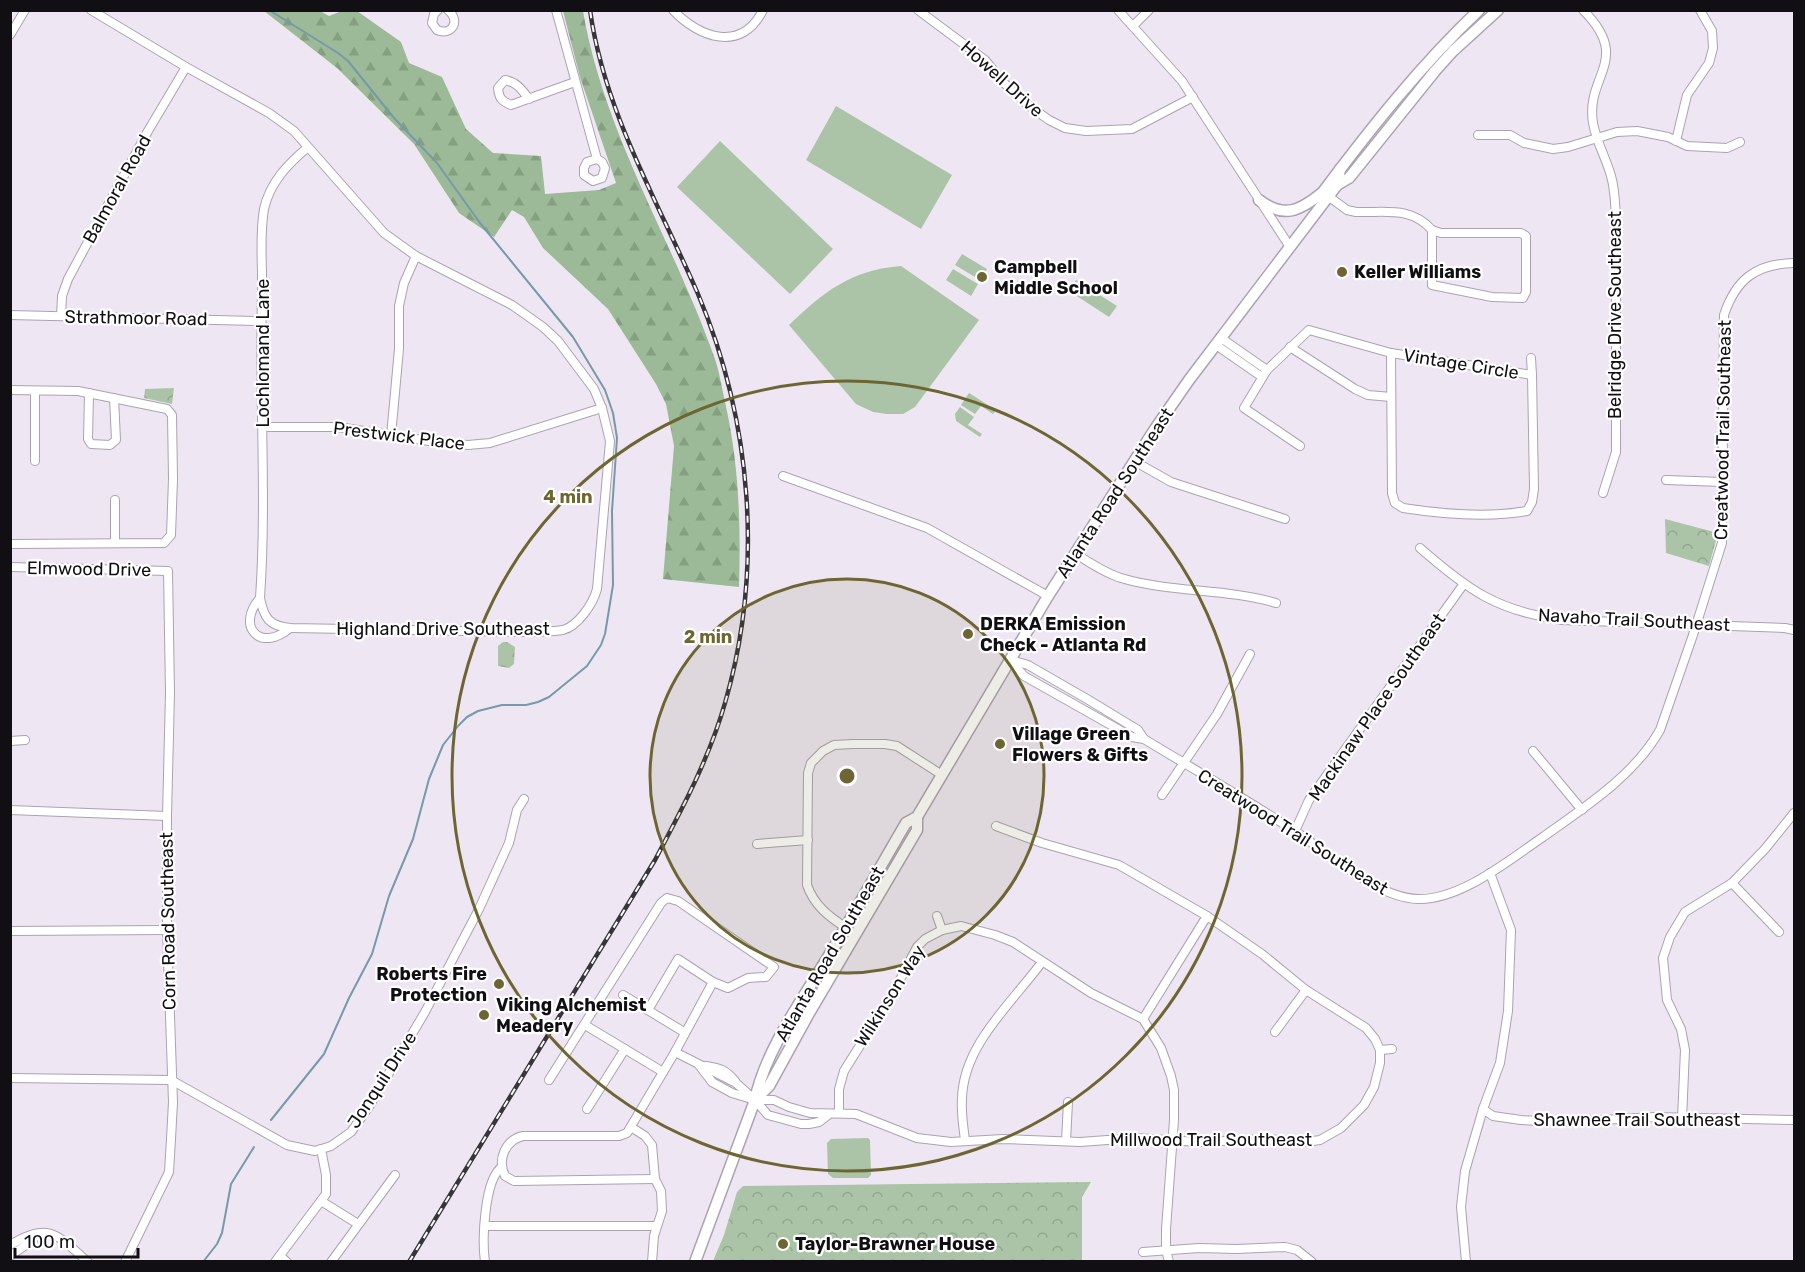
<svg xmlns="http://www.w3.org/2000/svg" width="1805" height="1272" viewBox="0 0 1805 1272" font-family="Rubik,sans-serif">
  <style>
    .grass { fill: #abc4a7 }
    .forest { fill: url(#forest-firs) }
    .park { fill: url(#park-crowns) }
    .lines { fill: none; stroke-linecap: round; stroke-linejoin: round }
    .stream { stroke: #7799a9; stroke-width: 2 }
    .minor-casing { stroke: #aba3af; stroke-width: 10 }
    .major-casing { stroke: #aba3af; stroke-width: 13 }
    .minor { stroke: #fff; stroke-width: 8 }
    .major { stroke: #fff; stroke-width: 10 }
    .rail-casing { stroke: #37343a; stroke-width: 4.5 }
    .rail { stroke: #fff; stroke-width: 2; stroke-dasharray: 7; stroke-linecap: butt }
    .ring { fill: none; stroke: #6d6632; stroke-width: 3 }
    .poi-dot { fill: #6d6632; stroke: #fff; stroke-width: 2 }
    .labels { text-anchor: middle; stroke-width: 4.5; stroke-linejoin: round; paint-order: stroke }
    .street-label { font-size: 18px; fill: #110f13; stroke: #fff }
    .poi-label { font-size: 18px; font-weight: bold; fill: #110f13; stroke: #fff; text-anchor: start }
    .centre { fill: #6d6632; stroke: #fff; stroke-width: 3 }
    .ring-label { font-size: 18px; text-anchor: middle; font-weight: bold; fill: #6d6632; stroke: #fff; stroke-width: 4.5; stroke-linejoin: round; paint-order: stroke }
  </style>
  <defs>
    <pattern id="forest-firs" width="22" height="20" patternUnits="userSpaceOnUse" patternTransform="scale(1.5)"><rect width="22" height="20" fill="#9cba97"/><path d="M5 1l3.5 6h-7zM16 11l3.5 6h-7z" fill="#859f81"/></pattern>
    <pattern id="park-crowns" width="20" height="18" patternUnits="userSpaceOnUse" patternTransform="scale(1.5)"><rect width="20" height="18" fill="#abc4a7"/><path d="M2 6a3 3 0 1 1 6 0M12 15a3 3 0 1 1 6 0" fill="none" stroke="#92a78f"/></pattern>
  </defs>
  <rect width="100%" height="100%" fill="#eee7f3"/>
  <g class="grass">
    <polygon points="836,106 952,175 921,229 806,160"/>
    <polygon points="720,141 833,249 790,294 677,187"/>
    <polygon points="962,254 987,269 980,280 955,265"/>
    <path d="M901,266L979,320L915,407L903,414H887L873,412L856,404L789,325C823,292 851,270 901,266Z"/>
    <polygon points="953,269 978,284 971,296 946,280"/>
    <polygon points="1076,280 1117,306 1109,317 1069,291"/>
    <polygon points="969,393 996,410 993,414 981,406 975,414 961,405"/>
    <polygon points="960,407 974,417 968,425 982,434 980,437 956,421 955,414"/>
    <polygon points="868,1138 870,1140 871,1175 868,1178 833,1178 828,1174 827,1143 831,1139"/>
  </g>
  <path class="forest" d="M264,11H320L329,16L342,11H357L401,42L409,63L442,77L466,129L493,153L541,156L545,194L599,190L616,183L580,77L563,11H583C604,135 675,244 716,362C720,375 722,389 725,402C739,463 741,525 739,587L663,579L674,446L666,404L656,384L608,309L543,248L524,217L512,210L494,237L459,213L414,144L337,68Z"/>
  <g class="park">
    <polygon points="174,388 172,404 144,398 145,389"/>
    <polygon points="1665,519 1718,533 1709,566 1666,553"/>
    <polygon points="503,642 507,642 515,647 514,664 509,668 498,666 498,646"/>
    <polygon points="1091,1182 1082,1197 1082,1261 713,1261 724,1235 737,1192 743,1186"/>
  </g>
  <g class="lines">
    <g class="stream">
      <polyline points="269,10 338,53 348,61 394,118 437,163 480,223 573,337 605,390 613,413 617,438 612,511 613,585 605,634 601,645 587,666 549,697 538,702 526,705 502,705 478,711 467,717 458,726 443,745 429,779 413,839 389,896 372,954 349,998 324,1054 271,1120"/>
      <polyline points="203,1262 217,1244 222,1233 231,1184 254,1147"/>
    </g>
    <g class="minor-casing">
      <g id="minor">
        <path d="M91,10L186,67L269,113L294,131L384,233L416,256L512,305L543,327L558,341L594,389L602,408L610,441L597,589C593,604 578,626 563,630C553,632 539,631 528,632L290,628C269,626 264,618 260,598C267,498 259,396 262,296C263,267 259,237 264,209C270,182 288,164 308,147"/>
        <path d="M438,10L434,14L432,23L437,30C452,36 461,21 448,10"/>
        <polyline points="556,10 597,159 602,162 605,168 602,178 593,181 584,175 584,168 587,162 597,159"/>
        <path d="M673,10C699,38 742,53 763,10"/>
        <polyline points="918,10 985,60 1004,83 1028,105 1049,120 1065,128 1086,131 1132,129 1193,97"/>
        <polyline points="1118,10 1182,81 1290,247"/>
        <path d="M1583,10C1633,60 1585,75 1593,123C1596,141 1606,158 1611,176C1615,189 1615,204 1616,217V452L1603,493"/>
        <polyline points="1133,26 1149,10"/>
        <polyline points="10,35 25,10"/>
        <path d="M529,99C522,90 517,82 505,80L498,88C499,99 502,101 511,105L575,82"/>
        <polyline points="1478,135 1510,135 1524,143 1553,149 1568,147 1617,132 1637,131 1668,137 1687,146 1727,148 1740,142"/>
        <polyline points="1676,141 1687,95 1709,63 1713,48 1712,31 1700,10"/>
        <path d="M1328,196L1347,210L1356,212C1385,213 1411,206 1432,230"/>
        <polygon points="1432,230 1441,233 1521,233 1526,236 1526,292 1523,298 1492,297 1432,285"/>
        <polyline points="10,315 261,321"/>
        <polyline points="61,316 62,296 68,279 148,131 186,67"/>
        <polyline points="1221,338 1267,370"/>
        <polyline points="1216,345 1262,377"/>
        <polyline points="1290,347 1355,389 1368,395 1391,397"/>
        <path d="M1391,353L1392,493L1395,503L1403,508C1442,514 1488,518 1527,511L1532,502L1534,489L1532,375"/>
        <polyline points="10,390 78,391 167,409 172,415 173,479 171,535 164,543 10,544"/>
        <polyline points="89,393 88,439 91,444 110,445 116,440 114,398"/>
        <polyline points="263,427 338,427 442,443 468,445 490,443 602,408"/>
        <polyline points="391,436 399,349 399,306 404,283 416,256"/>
        <polyline points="1300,446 1244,408 1267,370 1309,330 1391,353 1532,375 1531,358"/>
        <polyline points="35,461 35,391"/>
        <polyline points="1134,461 1171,482 1285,519"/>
        <polyline points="783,476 927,528 1048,596"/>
        <polyline points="1666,480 1723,482"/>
        <polyline points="115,543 115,500"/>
        <path d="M1420,548C1468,590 1497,611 1562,620L1785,628L1794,630"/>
        <path d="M1076,554C1090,563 1105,573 1121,578C1171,593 1225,588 1276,603"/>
        <polyline points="10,567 168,571 170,693 167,816 167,930 173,1102 171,1139 169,1172 125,1262"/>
        <path d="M260,598C235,627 261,653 290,628"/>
        <path d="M1010,660L1024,676L1132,737L1144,739C1195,770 1246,799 1296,832C1330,854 1377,898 1418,899C1461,900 1509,860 1543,837C1585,807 1634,776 1660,730L1693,635L1722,543L1724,315C1736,279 1756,264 1794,263"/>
        <polyline points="1011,660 1028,665 1087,699 1138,730 1144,739"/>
        <polyline points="10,741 25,740"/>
        <polyline points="1533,751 1582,810"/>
        <polyline points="1162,795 1217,714 1250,654"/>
        <polyline points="10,810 167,816"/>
        <polyline points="1295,831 1309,800 1463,585"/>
        <polyline points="757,844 808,840"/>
        <polyline points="1732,883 1779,932"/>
        <polyline points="937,916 942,930"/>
        <path d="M845,927C828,916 814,905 807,885L808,773L811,763L823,751L834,745L853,744H885L897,746L942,775"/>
        <polyline points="10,931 167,930"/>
        <polyline points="623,995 684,1032"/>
        <polyline points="1143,1019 1207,916"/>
        <polyline points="585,1025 663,1072"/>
        <polyline points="1275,1032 1306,990"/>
        <polyline points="1380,1050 1392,1049"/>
        <polyline points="675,1052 736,1083 755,1100 768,1115 801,1124 809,1124 819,1122 828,1115"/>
        <polyline points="699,1065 712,1082 732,1093 755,1100 774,1100 789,1107 810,1113 856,1114 917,1138 951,1142 1003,1139 1080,1142 1135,1138 1199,1142 1266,1139 1306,1142 1320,1140 1341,1128 1364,1105 1374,1087 1380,1063 1380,1050 1375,1039 1366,1028 1306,990 1262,954 1207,916 1119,865 1042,843 996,826"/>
        <path d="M706,1066C720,1068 726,1070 735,1081"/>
        <polyline points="10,1078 171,1080 287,1145 315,1151 331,1146 351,1132 370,1105 425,1012 479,909 509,843 517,810 524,799"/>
        <polyline points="549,1080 661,903 667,898 678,901 774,967 766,977 748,978 728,988 713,982 678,959 648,1010"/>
        <polyline points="587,1109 625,1049"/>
        <polyline points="1483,1109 1493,1116 1521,1120 1567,1122 1654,1117 1794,1120"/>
        <polyline points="839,1113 839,1089 844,1071 893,993 917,947 925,939 942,930 961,926 995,935 1013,942 1091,993 1143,1019 1161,1048 1171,1076 1174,1090 1174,1120 1166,1229 1166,1249 1169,1262"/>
        <polyline points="1682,1119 1685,1050 1681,1029 1667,1000 1663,958 1670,937 1685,912 1732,883 1765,849 1794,813"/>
        <polyline points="631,1127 645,1136 652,1145 655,1179 661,1191 662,1211 654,1236 652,1262"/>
        <path d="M965,1140C963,1126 961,1112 962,1099C963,1045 1012,1003 1042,962"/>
        <polyline points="1066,1141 1068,1102"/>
        <path d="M655,1179L514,1181L505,1176C497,1160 505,1140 523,1136H619L627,1133L675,1052L713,982"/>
        <polyline points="321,1201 358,1224"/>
        <polyline points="485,1226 656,1226"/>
        <path d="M10,1245C50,1221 57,1235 88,1262"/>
        <polyline points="1143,1252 1199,1248 1236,1249 1285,1247 1297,1250 1312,1262"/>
        <polyline points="10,1256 33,1240 37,1234"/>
        <polyline points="280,1256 287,1262"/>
        <polyline points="275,1262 326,1194 326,1175 321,1149"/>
        <polyline points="331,1262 395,1175"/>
        <path d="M485,1262C482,1241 484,1179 502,1167"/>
        <polyline points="1466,1262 1461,1207 1465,1171 1483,1109 1500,1063 1508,1011 1511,930 1490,873"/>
      </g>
    </g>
    <g class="major-casing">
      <g id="major">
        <polyline points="1337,185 1349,178 1435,71 1453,51 1498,10"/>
        <path d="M1259,200C1284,219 1300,211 1323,192C1371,128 1420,66 1479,10"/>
        <polyline points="755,1100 769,1086 808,1015 917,830 917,817"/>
        <path d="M695,1262L755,1100C765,1052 800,1003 825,962C853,916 879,869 906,823L917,817L1048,596L1155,429L1189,380L1337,185L1340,169"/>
      </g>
    </g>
    <use href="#minor" class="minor"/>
    <use href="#major" class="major"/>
    <g class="rail-casing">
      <path id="rail" d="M409,1262L655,860C682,809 709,759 725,703C764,569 752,422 698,294C658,202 604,111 590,10"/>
    </g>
    <use href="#rail" class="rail"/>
  </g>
  <circle cx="847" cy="776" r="197" fill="#6d6632" fill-opacity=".12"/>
  <g class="ring">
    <circle cx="847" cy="776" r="197"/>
    <circle cx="847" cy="776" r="395"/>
  </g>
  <g class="poi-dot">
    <circle cx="1342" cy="272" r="6"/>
    <circle cx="982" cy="277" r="6"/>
    <circle cx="968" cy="634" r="6"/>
    <circle cx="1000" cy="744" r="6"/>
    <circle cx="499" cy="984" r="6"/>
    <circle cx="484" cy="1015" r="6"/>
    <circle cx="783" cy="1244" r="6"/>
  </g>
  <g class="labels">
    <g class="street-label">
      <text transform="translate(1002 79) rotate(42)" y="6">Howell Drive</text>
      <text transform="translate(117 189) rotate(-61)" y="6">Balmoral Road</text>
      <text transform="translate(1615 315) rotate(-90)" y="6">Belridge Drive Southeast</text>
      <text transform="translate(136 318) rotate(1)" y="6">Strathmoor Road</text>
      <text transform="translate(263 353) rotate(-90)" y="6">Lochlomand Lane</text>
      <text transform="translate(1461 364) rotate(9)" y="6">Vintage Circle</text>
      <text transform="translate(1723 430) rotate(-89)" y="6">Creatwood Trail Southeast</text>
      <text transform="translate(399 436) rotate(7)" y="6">Prestwick Place</text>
      <text transform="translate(1115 493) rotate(-57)" y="6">Atlanta Road Southeast</text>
      <text transform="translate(89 569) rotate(1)" y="6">Elmwood Drive</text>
      <text transform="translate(1634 620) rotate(3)" y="6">Navaho Trail Southeast</text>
      <text x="443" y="635">Highland Drive Southeast</text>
      <text transform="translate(1377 707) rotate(-55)" y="6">Mackinaw Place Southeast</text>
      <text transform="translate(1293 832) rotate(32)" y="6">Creatwood Trail Southeast</text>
      <text transform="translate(168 921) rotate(-91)" y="6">Corn Road Southeast</text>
      <text transform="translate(830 954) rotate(-60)" y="6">Atlanta Road Southeast</text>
      <text transform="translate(890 996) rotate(-58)" y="6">Wilkinson Way</text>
      <text transform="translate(382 1080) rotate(-57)" y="6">Jonquil Drive</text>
      <text x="1637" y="1126">Shawnee Trail Southeast</text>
      <text x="1211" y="1146">Millwood Trail Southeast</text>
    </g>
    <g class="poi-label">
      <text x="994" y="273">Campbell<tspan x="994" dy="21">Middle School</tspan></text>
      <text x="1354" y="278">Keller Williams</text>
      <text x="980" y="630">DERKA Emission<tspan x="980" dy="21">Check - Atlanta Rd</tspan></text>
      <text x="1012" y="740">Village Green<tspan x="1012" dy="21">Flowers &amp; Gifts</tspan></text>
      <text x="487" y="980" text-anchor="end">Roberts Fire<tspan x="487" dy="21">Protection</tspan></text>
      <text x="496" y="1011">Viking Alchemist<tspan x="496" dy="21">Meadery</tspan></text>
      <text x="795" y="1250">Taylor-Brawner House</text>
    </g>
  </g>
  <circle cx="847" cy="776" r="9" class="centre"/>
  <g class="ring-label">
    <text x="568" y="503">4 min</text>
    <text x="708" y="643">2 min</text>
  </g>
  <rect width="1805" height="1272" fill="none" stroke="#110f13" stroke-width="24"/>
  <path d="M15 1248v9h123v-9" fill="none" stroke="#110f13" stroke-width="3"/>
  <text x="24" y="1248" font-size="18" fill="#110f13" stroke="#ffffff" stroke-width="4.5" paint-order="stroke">100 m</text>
</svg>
